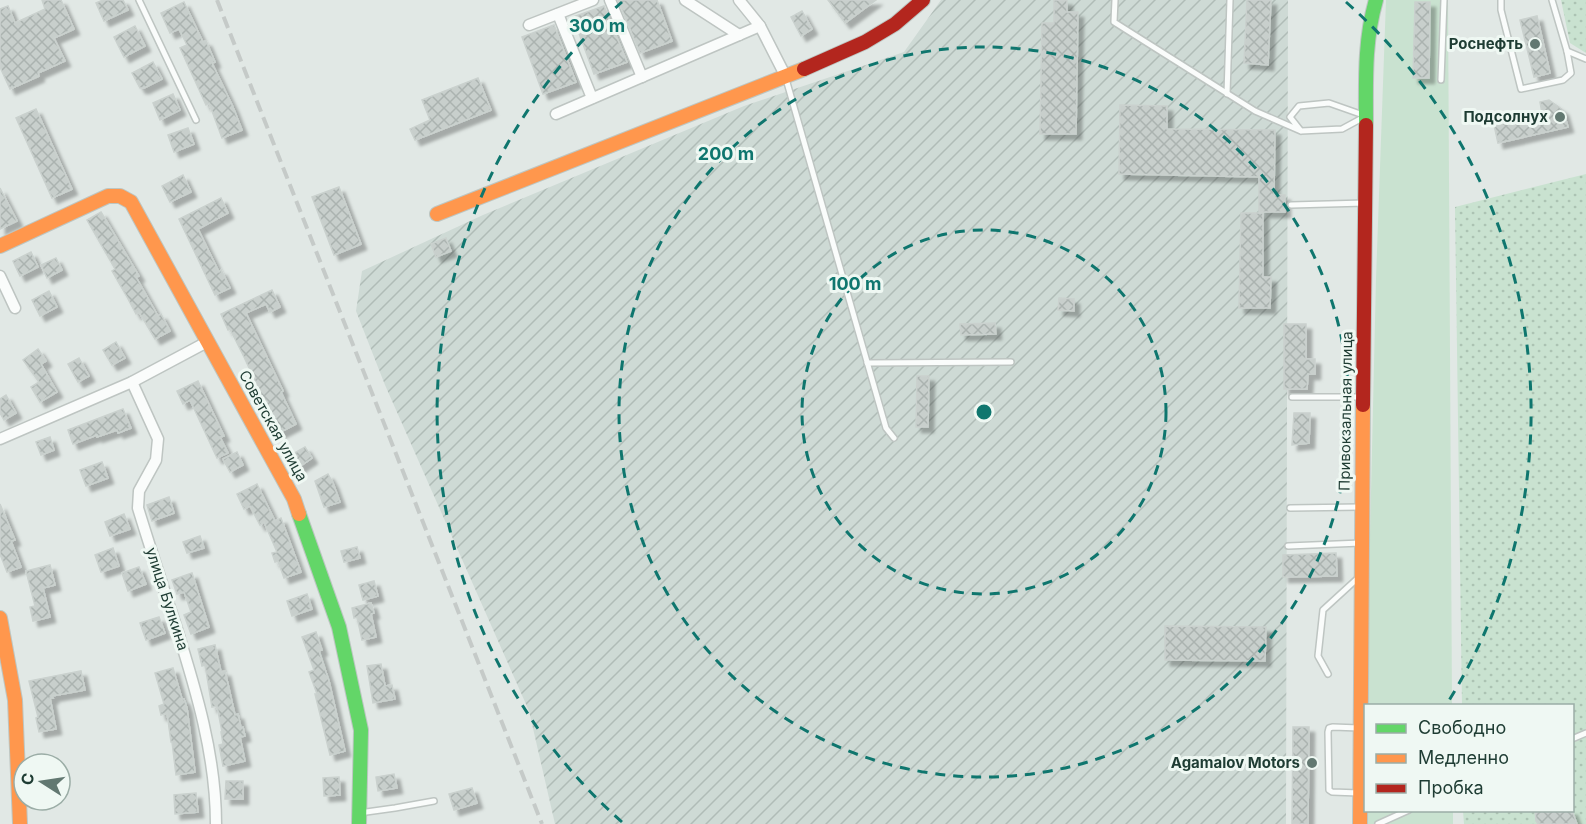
<svg xmlns="http://www.w3.org/2000/svg" width="1586" height="824" viewBox="0 0 1586 824" font-family="Inter,sans-serif">
  <style>
    .industrial { fill: url(#industrial-furrows) }
    .grass { fill: url(#grass-dots) }
    .green { fill: #c9e2d0 }
    .building { fill: url(#building-cross-hatch); stroke: #cad1ce; stroke-width: 1.5; filter: url(#shadow) }
    .lines { fill: none; stroke-linecap: round; stroke-linejoin: round }
    .lane-casing { stroke: #bec5c2; stroke-width: 8 }
    .street-casing { stroke: #bec5c2; stroke-width: 13 }
    .fast-casing { stroke: #bdc6c2; stroke-width: 16 }
    .slow-casing { stroke: #bdc6c2; stroke-width: 16 }
    .jam-casing { stroke: #bdc6c2; stroke-width: 16 }
    .lane { stroke: #fafcfb; stroke-width: 5 }
    .street { stroke: #fafcfb; stroke-width: 10 }
    .fast { stroke: #63d668; stroke-width: 14 }
    .slow { stroke: #ff974d; stroke-width: 14 }
    .jam { stroke: #b3261e; stroke-width: 14 }
    .rail { stroke: #c5cac8; stroke-width: 4; stroke-dasharray: 12 6; stroke-linecap: butt }
    .ring { fill: none; stroke: #0f766e; stroke-width: 3; stroke-dasharray: 10 8 }
    .poi-dot { fill: #627871; stroke: #eff8f3; stroke-width: 2 }
    .labels { text-anchor: middle; stroke-width: 6; stroke-linejoin: round; paint-order: stroke }
    .poi-label { font-size: 15px; font-weight: bold; fill: #1e3c33; stroke: #eff8f3; text-anchor: end }
    .street-label { font-size: 15px; fill: #1e3c33; stroke: #eff8f3 }
    .centre { fill: #0f766e; stroke: #eff8f3; stroke-width: 3 }
    .ring-label { font-size: 18px; text-anchor: middle; font-weight: bold; fill: #0f766e; stroke: #eff8f3; stroke-width: 6; stroke-linejoin: round; paint-order: stroke }
  </style>
  <defs>
    <pattern id="industrial-furrows" width="10" height="10" patternUnits="userSpaceOnUse" patternTransform="scale(1.5)"><rect width="10" height="10" fill="#cedad5"/><path d="M-1 1l2-2M0 10L10 0M9 11l2-2" fill="none" stroke="#b0bcb7"/></pattern>
    <pattern id="grass-dots" width="8" height="8" patternUnits="userSpaceOnUse" patternTransform="scale(1.5)"><rect width="8" height="8" fill="#c9e2d0"/><path d="M2 2h.1M6 6h.1" fill="none" stroke="#acc3b3" stroke-width="1.8" stroke-linecap="round"/></pattern>
    <pattern id="building-cross-hatch" width="8" height="8" patternUnits="userSpaceOnUse" patternTransform="scale(1.5)"><rect width="8" height="8" fill="#c8cfcc"/><path d="M0 0l8 8M0 8l8-8" fill="none" stroke="#abb3b0"/></pattern>
    <filter id="shadow"><feDropShadow dx="5.5" dy="5.5" stdDeviation="1.5" flood-color="#0004"/></filter>
  </defs>
  <rect width="100%" height="100%" fill="#e1e8e5"/>
  <polygon class="industrial" points="941,0 1288,0 1286,824 555,824 529,711 385,385 356,311 362,271 483,215 744,106 904,52"/>
  <g class="grass">
    <polygon points="1561,0 1586,0 1586,53 1570,43"/>
    <polygon points="1586,174 1586,824 1464,824 1463,811 1572,810 1572,706 1462,705 1455,207"/>
  </g>
  <g class="green">
    <polygon points="1386,0 1448,0 1452,705 1366,706 1376,279"/>
    <polygon points="1366,810 1453,811 1453,824 1363,824"/>
  </g>
  <g class="building">
    <polygon points="42,0 61,0 74,29 54,38 65,61 38,73 39,76 10,89 0,67 0,9 8,6 15,23 45,9"/>
    <polygon points="103,0 123,0 128,10 104,21 96,3"/>
    <polygon points="618,0 657,0 672,41 640,53"/>
    <polygon points="828,0 876,0 845,23"/>
    <polygon points="1054,0 1067,0 1067,12 1078,12 1076,134 1040,134 1042,23 1054,23"/>
    <polygon points="1247,0 1271,0 1268,65 1244,63"/>
    <polygon points="184,2 203,42 206,41 215,62 212,63 233,107 242,130 222,138 209,103 206,105 180,48 187,45 179,29 170,33 161,13"/>
    <polygon points="1415,2 1430,2 1429,78 1413,78"/>
    <polygon points="604,6 627,62 594,74 573,17"/>
    <polygon points="802,11 812,29 801,36 791,17"/>
    <polygon points="1537,16 1550,73 1534,77 1520,20"/>
    <polygon points="554,25 576,82 543,94 522,37"/>
    <polygon points="135,26 145,46 124,57 114,37"/>
    <polygon points="153,62 162,79 144,88 140,88 132,73"/>
    <polygon points="478,78 491,110 415,140 410,129 430,120 422,100"/>
    <polygon points="173,94 180,110 160,120 153,103"/>
    <polygon points="1549,100 1563,110 1568,127 1498,143 1494,125 1542,113 1540,102"/>
    <polygon points="1120,105 1167,106 1167,129 1275,130 1274,195 1285,195 1285,212 1259,212 1259,177 1119,174"/>
    <polygon points="36,109 72,189 52,198 16,118"/>
    <polygon points="188,128 194,144 174,152 168,135"/>
    <polygon points="183,175 191,192 170,202 162,186"/>
    <polygon points="339,187 361,244 334,255 312,197"/>
    <polygon points="0,188 17,221 0,229"/>
    <polygon points="221,198 228,213 198,229 219,272 221,270 230,288 215,295 179,219"/>
    <polygon points="101,212 139,276 136,277 158,316 161,314 170,331 155,339 139,312 136,314 127,297 112,271 115,269 87,220"/>
    <polygon points="1241,213 1263,213 1263,277 1271,277 1270,308 1239,308"/>
    <polygon points="446,238 451,251 436,257 431,244"/>
    <polygon points="31,252 38,267 20,276 13,261"/>
    <polygon points="56,258 62,270 47,278 41,265"/>
    <polygon points="272,290 280,307 270,312 266,304 246,313 283,391 281,392 296,424 279,433 244,357 230,329 228,330 221,314"/>
    <polygon points="49,291 57,307 40,316 32,300"/>
    <polygon points="1059,298 1074,299 1074,311 1058,310"/>
    <polygon points="995,323 996,334 961,335 960,324"/>
    <polygon points="1284,324 1306,324 1306,359 1315,359 1315,374 1308,374 1307,389 1284,389"/>
    <polygon points="116,342 125,358 112,365 103,350"/>
    <polygon points="38,349 46,361 41,364 57,392 40,402 31,387 39,382 23,360"/>
    <polygon points="79,358 89,376 78,382 68,364"/>
    <polygon points="917,376 929,376 928,427 916,427"/>
    <polygon points="198,381 224,436 220,437 228,453 217,458 190,400 183,404 177,391"/>
    <polygon points="6,395 16,413 4,420 0,413 0,399"/>
    <polygon points="123,409 131,428 118,433 117,430 97,437 97,435 73,444 68,430"/>
    <polygon points="1294,413 1310,413 1309,443 1292,445"/>
    <polygon points="50,437 54,450 41,455 36,442"/>
    <polygon points="305,447 312,458 299,467 291,455"/>
    <polygon points="237,452 243,465 230,472 223,459"/>
    <polygon points="102,462 108,478 86,486 80,470"/>
    <polygon points="328,474 333,483 340,502 324,507 315,481"/>
    <polygon points="257,484 275,521 281,518 301,572 284,578 278,561 275,562 272,553 277,552 264,522 260,525 250,506 244,509 237,494"/>
    <polygon points="169,497 174,513 152,521 147,505"/>
    <polygon points="0,504 15,540 11,541 21,567 7,572 0,554"/>
    <polygon points="124,514 130,529 110,536 105,522"/>
    <polygon points="200,536 204,548 187,553 183,542"/>
    <polygon points="357,547 360,558 344,562 341,551"/>
    <polygon points="113,548 119,566 101,572 95,555"/>
    <polygon points="1336,553 1337,576 1283,577 1283,555"/>
    <polygon points="50,565 55,585 43,588 50,617 33,621 30,607 35,606 26,571"/>
    <polygon points="139,567 146,584 128,591 122,573"/>
    <polygon points="192,573 209,627 191,634 184,615 191,612 184,592 177,594 172,580"/>
    <polygon points="374,581 378,596 363,600 359,585"/>
    <polygon points="307,594 312,609 292,616 287,601"/>
    <polygon points="371,603 374,613 371,614 376,637 362,640 357,617 354,618 352,608"/>
    <polygon points="159,617 165,633 146,640 140,623"/>
    <polygon points="1165,626 1266,627 1265,661 1165,660"/>
    <polygon points="316,632 322,650 319,651 329,681 345,751 330,755 315,694 317,694 309,672 314,670 302,637"/>
    <polygon points="215,645 221,672 225,671 235,715 238,714 241,728 243,727 245,736 240,737 245,761 223,766 219,745 223,744 221,732 222,732 217,706 212,707 205,665 202,666 198,649"/>
    <polygon points="381,664 385,686 392,685 395,699 373,703 367,666"/>
    <polygon points="173,668 182,699 184,699 187,708 195,772 176,775 172,742 171,742 167,713 161,715 159,706 164,704 155,673"/>
    <polygon points="81,671 85,690 52,696 53,698 50,698 56,729 39,732 36,718 38,717 29,681"/>
    <polygon points="1293,727 1309,727 1308,824 1292,824"/>
    <polygon points="394,774 397,788 378,791 376,777"/>
    <polygon points="339,777 340,795 324,796 323,778"/>
    <polygon points="226,781 243,781 243,799 225,799"/>
    <polygon points="472,788 477,803 454,810 449,794"/>
    <polygon points="196,793 198,812 175,814 174,795"/>
    <polygon points="1535,810 1572,810 1577,824 1538,824 1536,821"/>
  </g>
  <g class="lines">
    <g class="lane-casing">
      <g id="lane">
        <polyline points="139,0 196,120"/>
        <polyline points="1115,0 1114,22 1255,111 1301,131 1342,129 1366,116 1329,103 1299,106 1290,117 1301,131"/>
        <polyline points="1501,0 1501,10 1521,89 1563,80 1571,73 1567,51 1552,0"/>
        <polyline points="1567,51 1586,59"/>
        <polyline points="786,79 886,428 894,438"/>
        <polyline points="1441,80 1444,0"/>
        <polyline points="1227,94 1230,0"/>
        <polyline points="1291,205 1365,203"/>
        <polyline points="867,363 1011,362"/>
        <polyline points="1292,397 1363,397"/>
        <polyline points="1290,508 1360,507"/>
        <polyline points="1288,546 1361,543"/>
        <polyline points="1328,674 1318,656 1323,610 1358,578"/>
        <polyline points="1572,739 1586,733"/>
        <polyline points="1359,793 1332,792 1329,790 1328,732 1329,728 1333,727 1359,728"/>
        <polyline points="359,813 395,808 434,801"/>
        <polyline points="1378,824 1409,810"/>
      </g>
    </g>
    <g class="street-casing">
      <g id="street">
        <polyline points="610,0 642,77"/>
        <polyline points="685,0 739,35"/>
        <polyline points="739,0 760,26 786,77"/>
        <polyline points="558,14 592,98"/>
        <polyline points="529,25 593,0"/>
        <polyline points="556,114 760,26"/>
        <polyline points="0,276 15,308"/>
        <path d="M132,382L158,439L156,460L139,491L138,508C150,547 163,587 176,626C196,690 216,756 216,824"/>
        <polyline points="0,439 132,382 207,342"/>
      </g>
    </g>
    <g class="fast-casing">
      <g id="fast">
        <path d="M1366,125C1366,83 1364,41 1376,0"/>
        <polyline points="299,514 339,627 361,730 359,824"/>
      </g>
    </g>
    <g class="slow-casing">
      <g id="slow">
        <polyline points="437,214 804,69"/>
        <polyline points="0,246 108,196 120,196 131,202 294,499 299,514"/>
        <polyline points="0,618 15,700 20,824"/>
        <polyline points="1360,824 1363,405"/>
      </g>
    </g>
    <g class="jam-casing">
      <g id="jam">
        <polyline points="804,69 865,42 895,24 923,0"/>
        <polyline points="1363,405 1366,125"/>
      </g>
    </g>
    <use href="#lane" class="lane"/>
    <use href="#street" class="street"/>
    <use href="#fast" class="fast"/>
    <use href="#slow" class="slow"/>
    <use href="#jam" class="jam"/>
    <polyline class="rail" points="217,0 542,824"/>
  </g>
  <g class="ring">
    <circle cx="984" cy="412" r="182"/>
    <circle cx="984" cy="412" r="365"/>
    <path d="M622 822A547 547 0 0 1 622 2M1346 2A547 547 0 0 1 1448 702"/>
  </g>
  <g class="poi-dot">
    <circle cx="1535" cy="44" r="6"/>
    <circle cx="1560" cy="117" r="6"/>
    <circle cx="1312" cy="763" r="6"/>
  </g>
  <g class="labels">
    <g class="poi-label">
      <text x="1523" y="49">Роснефть</text>
      <text x="1548" y="122">Подсолнух</text>
      <text x="1300" y="768">Agamalov Motors</text>
    </g>
    <g class="street-label">
      <text transform="translate(1346 411) rotate(-89)" y="5">Привокзальная улица</text>
      <text transform="translate(273 426) rotate(61)" y="5">Советская улица</text>
      <text transform="translate(167 599) rotate(72)" y="5">улица Булкина</text>
    </g>
  </g>
  <circle cx="984" cy="412" r="9" class="centre"/>
  <g class="ring-label">
    <text x="597" y="32">300 m</text>
    <text x="726" y="160">200 m</text>
    <text x="855" y="290">100 m</text>
  </g>
  <rect x="1364" y="704" width="210" height="108" fill="#eff8f3" stroke="#9bada6" stroke-width="1.5"/>
  <rect x="1376" y="724" width="30" height="9" fill="#63d668" stroke="#9bada6" stroke-width="1.5"/>
  <text x="1418" y="734" font-size="18" fill="#1e3c33">Свободно</text>
  <rect x="1376" y="754" width="30" height="9" fill="#ff974d" stroke="#9bada6" stroke-width="1.5"/>
  <text x="1418" y="764" font-size="18" fill="#1e3c33">Медленно</text>
  <rect x="1376" y="784" width="30" height="9" fill="#b3261e" stroke="#9bada6" stroke-width="1.5"/>
  <text x="1418" y="794" font-size="18" fill="#1e3c33">Пробка</text>
  <g transform="translate(42 782) rotate(282)"><circle r="28" fill="#eff8f3" stroke="#9bada6" stroke-width="1.5"/>
  <path d="M0-4.5L10 22L0 15L-10 22Z" fill="#627871"/>
  <text y="-9" font-size="16" font-weight="bold" text-anchor="middle" fill="#1e3c33">С</text>
  </g>
</svg>
